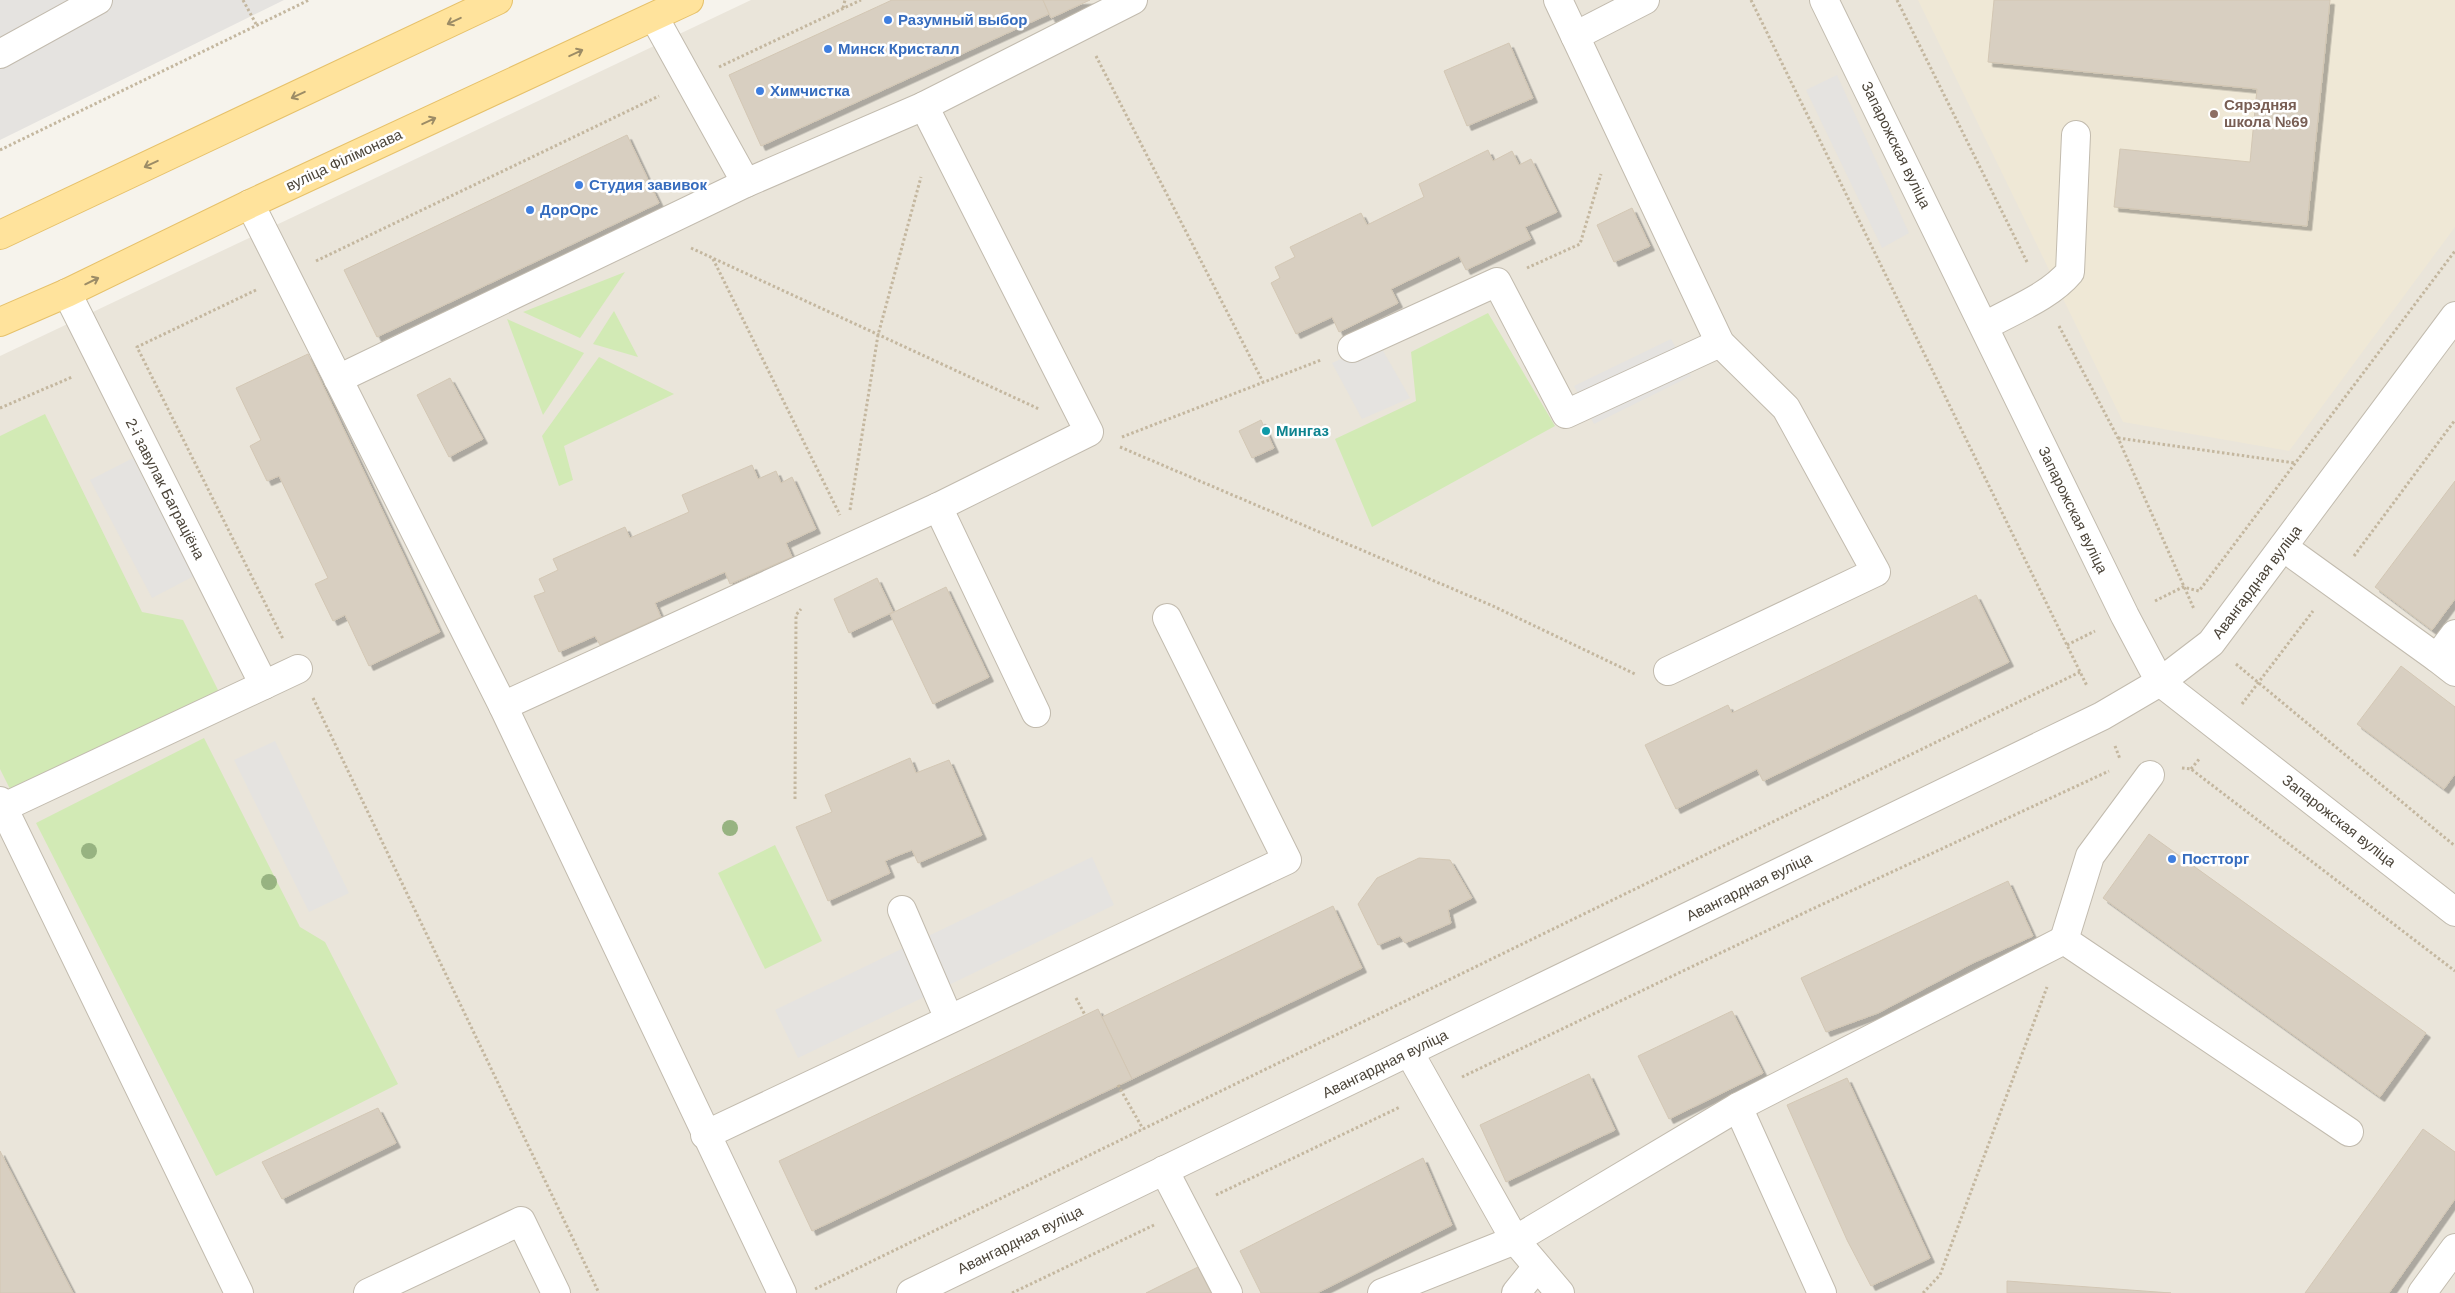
<svg xmlns="http://www.w3.org/2000/svg" width="2455" height="1293" viewBox="0 0 2455 1293" font-family="Helvetica,sans-serif">
  <style>
    .residential { fill: #eae5da }
    .education { fill: #efe8d6 }
    .green { fill: #d2eab5 }
    .parking { fill: #e5e3e0 }
    .building { fill: #d8cfc1; stroke: #d3c7b4; filter: url(#shadow) }
    .lines { fill: none; stroke-linecap: round; stroke-linejoin: round }
    .minor-casing { stroke: #c2bbae; stroke-width: 30 }
    .major-casing { stroke: #e6c16a; stroke-width: 30 }
    .path { stroke: #c4b79f; stroke-width: 3; stroke-dasharray: 2.5 2.5; stroke-linecap: butt }
    .minor { stroke: #fff; stroke-width: 28 }
    .major { stroke: #ffe39c; stroke-width: 28 }
    .tree { fill: #97b381 }
    .oneway { stroke: #9c8c66 }
    .shop-dot { fill: #3f7fe0; stroke: #fff; stroke-width: 2 }
    .education-dot { fill: #8d6e63; stroke: #fff; stroke-width: 2 }
    .culture-dot { fill: #0f9aa8; stroke: #fff; stroke-width: 2 }
    .labels { text-anchor: middle; stroke-width: 5; stroke-linejoin: round; paint-order: stroke }
    .shop-label { font-size: 15px; font-weight: bold; fill: #366cbe; stroke: #fff; text-anchor: start }
    .education-label { font-size: 15px; font-weight: bold; fill: #785e54; stroke: #fff; text-anchor: start }
    .street-label { font-size: 15px; fill: #4b4439; stroke: #fff }
    .culture-label { font-size: 15px; font-weight: bold; fill: #0d838f; stroke: #fff; text-anchor: start }
  </style>
  <defs>
    <filter id="shadow"><feDropShadow dx="4.5" dy="4.5" stdDeviation="0" flood-color="#0004"/></filter>
  </defs>
  <rect width="100%" height="100%" fill="#f6f3ec"/>
  <polygon class="residential" points="751,0 2455,0 2455,1293 0,1293 0,356"/>
  <polygon class="education" points="1918,0 2455,0 2455,227 2289,451 2123,422"/>
  <g class="green">
    <polygon points="625,272 580,338 523,312"/>
    <polygon points="614,311 638,357 593,344"/>
    <polygon points="1488,313 1555,426 1372,527 1335,439 1416,401 1411,352"/>
    <polygon points="507,319 584,353 543,415"/>
    <polygon points="599,357 674,394 564,446 573,480 559,486 542,436"/>
    <polygon points="45,414 142,612 183,620 219,692 12,793 0,769 0,436"/>
    <polygon points="204,738 300,927 325,942 398,1084 216,1176 36,823"/>
    <polygon points="775,845 822,941 765,969 718,873"/>
  </g>
  <g class="parking">
    <polygon points="0,0 284,0 0,140"/>
    <polygon points="1837,75 1909,233 1882,248 1806,90"/>
    <polygon points="1671,339 1691,376 1594,424 1574,386"/>
    <polygon points="1378,342 1410,398 1362,419 1332,363"/>
    <polygon points="133,458 194,576 152,598 90,480"/>
    <polygon points="275,741 349,893 309,912 234,760"/>
    <polygon points="1092,857 1114,905 798,1058 775,1010"/>
  </g>
  <g class="building">
    <polygon points="892,0 1043,0 1049,14 761,146 729,75"/>
    <polygon points="1043,0 1090,0 1051,18"/>
    <polygon points="1994,0 2330,0 2307,226 2114,207 2120,149 2250,162 2257,89 1988,62"/>
    <polygon points="1509,43 1533,98 1467,126 1444,71"/>
    <polygon points="627,135 659,203 377,337 344,270"/>
    <polygon points="1488,150 1493,161 1512,151 1519,165 1531,159 1557,212 1525,227 1531,239 1466,270 1459,256 1391,289 1398,303 1339,332 1332,317 1296,334 1271,283 1280,278 1275,267 1295,257 1290,247 1361,213 1367,225 1424,197 1419,184"/>
    <polygon points="1632,208 1650,246 1614,262 1597,225"/>
    <polygon points="308,354 440,632 369,666 345,615 333,621 315,584 328,578 279,476 267,481 250,446 261,440 236,388"/>
    <polygon points="450,378 483,439 449,457 417,395"/>
    <polygon points="1261,420 1274,448 1252,458 1239,431"/>
    <polygon points="752,465 758,479 776,471 781,483 792,477 816,529 786,543 792,557 730,584 725,572 655,603 661,617 600,645 595,636 559,652 534,596 545,592 539,579 558,570 553,559 625,527 630,538 689,512 682,495"/>
    <polygon points="2455,481 2455,599 2432,630 2375,587"/>
    <polygon points="877,578 893,612 849,633 834,599"/>
    <polygon points="946,587 989,677 933,704 890,614"/>
    <polygon points="1976,595 2009,662 1763,781 1757,769 1676,809 1645,745 1728,705 1732,713"/>
    <polygon points="2401,666 2455,707 2455,774 2444,789 2357,724"/>
    <polygon points="910,758 916,773 949,760 982,835 918,863 912,850 899,855 885,861 890,873 828,901 796,827 832,812 825,795"/>
    <polygon points="2149,834 2426,1033 2380,1097 2103,898"/>
    <polygon points="1419,858 1450,860 1472,898 1448,910 1451,923 1405,943 1400,936 1378,945 1358,904 1377,878"/>
    <polygon points="2008,881 2033,936 1973,963 1878,1013 1826,1032 1801,978"/>
    <polygon points="1333,906 1362,968 1132,1079 1102,1017"/>
    <polygon points="1098,1009 1132,1079 812,1231 779,1161"/>
    <polygon points="1732,1011 1763,1073 1669,1119 1638,1056"/>
    <polygon points="1589,1074 1615,1130 1506,1182 1480,1125"/>
    <polygon points="1847,1078 1930,1258 1871,1286 1847,1240 1787,1105"/>
    <polygon points="378,1108 396,1143 282,1199 262,1162"/>
    <polygon points="2423,1129 2455,1152 2455,1199 2389,1293 2305,1293"/>
    <polygon points="0,1151 73,1293 0,1293"/>
    <polygon points="1423,1158 1452,1225 1317,1293 1261,1293 1240,1251"/>
    <polygon points="1198,1267 1211,1293 1146,1293"/>
    <polygon points="2007,1281 2171,1293 2007,1293"/>
  </g>
  <g class="lines">
    <g class="minor-casing">
      <g id="minor">
        <polyline points="1558,0 1720,343 1786,408 1876,572 1668,671"/>
        <polyline points="1824,0 2125,616 2160,682 2455,912"/>
        <polyline points="654,17 746,183 924,106"/>
        <polyline points="1575,36 1645,0"/>
        <polyline points="0,54 98,0"/>
        <polyline points="250,204 503,706 782,1293"/>
        <polyline points="67,293 264,685"/>
        <path d="M1985,326C2013,310 2049,297 2070,272L2076,135"/>
        <polyline points="1352,348 1497,282 1566,414 1720,343"/>
        <polyline points="338,379 746,183"/>
        <polyline points="938,507 1036,713"/>
        <polyline points="2283,547 2437,658"/>
        <polyline points="2455,634 2437,658 2455,672"/>
        <polyline points="503,706 938,507 1089,432 924,106 1133,0"/>
        <polyline points="0,801 239,1293"/>
        <polyline points="0,809 298,669"/>
        <polyline points="902,910 949,1019"/>
        <polyline points="2064,940 2090,856 2150,775"/>
        <polyline points="1409,1052 1515,1240 1560,1293"/>
        <polyline points="1738,1107 1822,1293"/>
        <polyline points="705,1135 1287,860 1167,618"/>
        <polyline points="1164,1170 1228,1293"/>
        <polyline points="368,1293 521,1221 556,1293"/>
        <polyline points="911,1293 2102,716 2160,682 2211,643 2455,316"/>
        <polyline points="1382,1293 1515,1240 1738,1107 2064,940 2349,1132"/>
        <polyline points="1516,1293 1537,1267"/>
        <polyline points="2422,1293 2455,1248"/>
      </g>
    </g>
    <g class="major-casing">
      <g id="major">
        <polyline points="0,235 498,0"/>
        <polyline points="0,322 67,293 250,204 689,0"/>
      </g>
    </g>
    <g class="path">
      <polyline points="243,0 256,24"/>
      <polyline points="1751,0 2087,686"/>
      <polyline points="1897,0 2028,264"/>
      <polyline points="843,8 845,0"/>
      <polyline points="1096,56 1263,382"/>
      <polyline points="719,67 861,0"/>
      <polyline points="0,150 309,0"/>
      <polyline points="691,248 1039,409"/>
      <polyline points="713,259 840,515"/>
      <polyline points="316,261 659,96"/>
      <polyline points="1527,268 1580,244 1601,174"/>
      <polyline points="256,290 137,347 283,639"/>
      <polyline points="2059,326 2118,438 2194,609"/>
      <polyline points="0,408 72,377"/>
      <polyline points="1122,437 1321,360"/>
      <polyline points="2118,438 2295,463"/>
      <polyline points="1120,447 1493,606 1635,674"/>
      <polyline points="850,510 878,335 921,177"/>
      <polyline points="2354,556 2455,420"/>
      <polyline points="2155,601 2183,587 2199,591 2455,251"/>
      <polyline points="2067,645 2095,631"/>
      <polyline points="2236,664 2455,846"/>
      <polyline points="313,698 599,1293"/>
      <polyline points="2242,704 2313,611"/>
      <polyline points="2115,746 2120,759"/>
      <polyline points="2182,768 2191,769 2455,971"/>
      <polyline points="2191,769 2200,758"/>
      <polyline points="795,799 796,615 801,609"/>
      <polyline points="1076,998 1085,1015"/>
      <polyline points="1462,1077 1808,911 2109,771"/>
      <polyline points="1118,1085 1143,1129"/>
      <polyline points="1216,1195 1400,1107"/>
      <polyline points="815,1289 2080,672"/>
      <polyline points="1012,1293 1154,1225"/>
      <polyline points="1923,1293 1940,1275 2047,987"/>
    </g>
    <use href="#minor" class="minor"/>
    <use href="#major" class="major"/>
  </g>
  <g class="tree">
    <circle cx="730" cy="828" r="8"/>
    <circle cx="89" cy="851" r="8"/>
    <circle cx="269" cy="882" r="8"/>
  </g>
  <defs><path id="oneway-shaft" d="M-6 0H5M1.5-3L5.5 0L1.5 3" fill="none" stroke-width="1.6" stroke-linecap="round" stroke-linejoin="round" transform="scale(1.25)"/></defs>
  <g class="oneway">
    <use href="#oneway-shaft" transform="translate(454 21) rotate(155)"/>
    <use href="#oneway-shaft" transform="translate(576 53) rotate(-25)"/>
    <use href="#oneway-shaft" transform="translate(298 95) rotate(155)"/>
    <use href="#oneway-shaft" transform="translate(429 121) rotate(-25)"/>
    <use href="#oneway-shaft" transform="translate(151 164) rotate(155)"/>
    <use href="#oneway-shaft" transform="translate(92 281) rotate(-26)"/>
  </g>
  <g class="shop-dot">
    <circle cx="888" cy="20" r="5"/>
    <circle cx="828" cy="49" r="5"/>
    <circle cx="760" cy="91" r="5"/>
    <circle cx="579" cy="185" r="5"/>
    <circle cx="530" cy="210" r="5"/>
    <circle cx="2172" cy="859" r="5"/>
  </g>
  <circle class="education-dot" cx="2214" cy="114" r="5"/>
  <circle class="culture-dot" cx="1266" cy="431" r="5"/>
  <g class="labels">
    <g class="shop-label">
      <text x="898" y="25">Разумный выбор</text>
      <text x="838" y="54">Минск Кристалл</text>
      <text x="770" y="96">Химчистка</text>
      <text x="589" y="190">Студия завивок</text>
      <text x="540" y="215">ДорОрс</text>
      <text x="2182" y="864">Постторг</text>
    </g>
    <g class="education-label">
      <text x="2224" y="110">Сярэдняя<tspan x="2224" dy="17">школа №69</tspan></text>
    </g>
    <g class="street-label">
      <text transform="translate(1896 145) rotate(64)" y="5">Запарожская вуліца</text>
      <text transform="translate(344 160) rotate(-25)" y="5">вуліца Філімонава</text>
      <text transform="translate(165 489) rotate(63)" y="5">2-і завулак Баграціёна</text>
      <text transform="translate(2073 510) rotate(64)" y="5">Запарожская вуліца</text>
      <text transform="translate(2257 582) rotate(-53)" y="5">Авангардная вуліца</text>
      <text transform="translate(2339 821) rotate(38)" y="5">Запарожская вуліца</text>
      <text transform="translate(1749 887) rotate(-26)" y="5">Авангардная вуліца</text>
      <text transform="translate(1385 1064) rotate(-26)" y="5">Авангардная вуліца</text>
      <text transform="translate(1020 1240) rotate(-26)" y="5">Авангардная вуліца</text>
    </g>
    <g class="culture-label">
      <text x="1276" y="436">Мингаз</text>
    </g>
  </g>
</svg>
